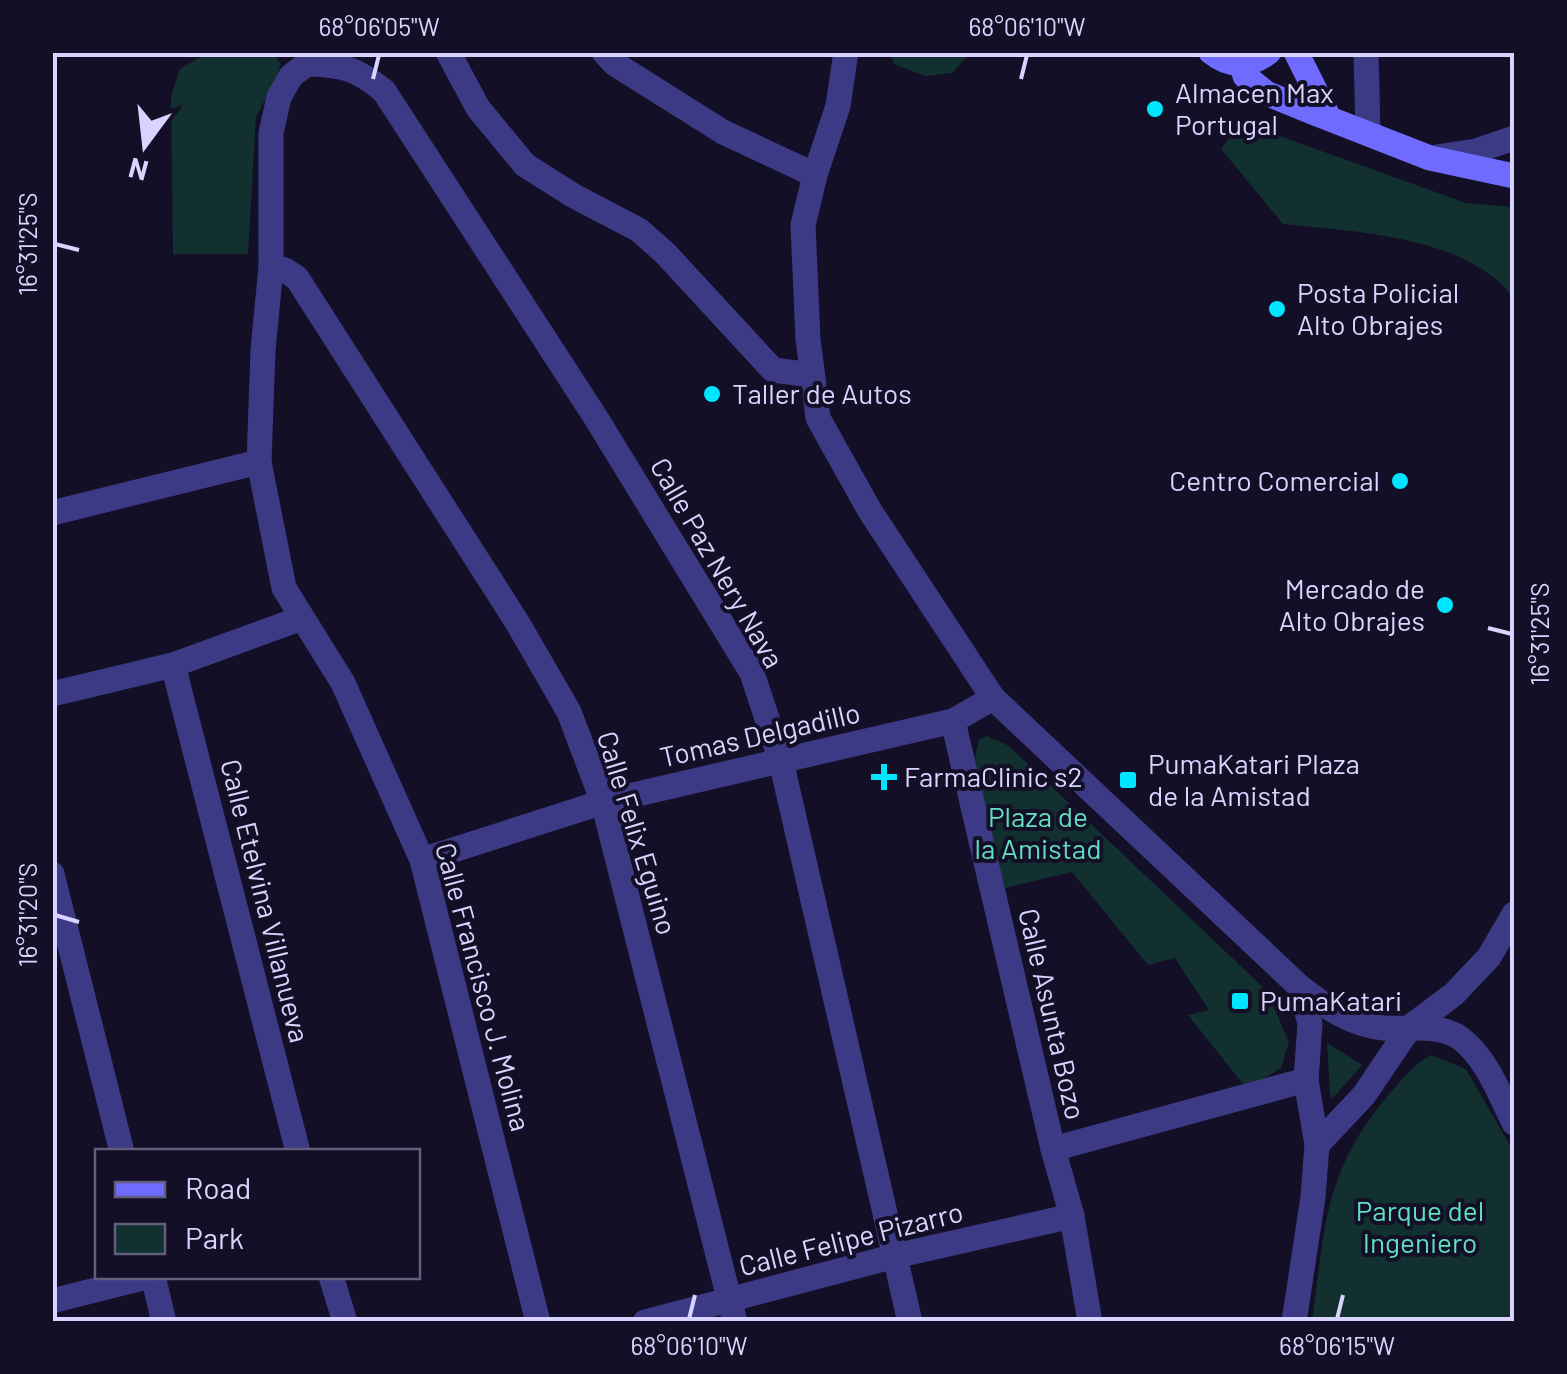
<svg xmlns="http://www.w3.org/2000/svg" width="1567" height="1374" viewBox="0 0 1567 1374" font-family="Barlow,sans-serif">
  <style>
    .green { fill: #12302f }
    .lines { fill: none; stroke-linecap: round; stroke-linejoin: round }
    .street { stroke: #3d3a85; stroke-width: 25 }
    .secondary { stroke: #6f6bff; stroke-width: 25 }
    .ticks { fill: none; stroke: #d9d4ff; stroke-width: 4 }
    .poi-dot { fill: #00e5ff; stroke: #130f26; stroke-width: 4 }
    .labels { text-anchor: middle; stroke-width: 8; stroke-linejoin: round; paint-order: stroke }
    .poi-label { font-size: 28px; fill: #d9d4ff; stroke: #130f26; text-anchor: start }
    .street-label { font-size: 28px; fill: #d9d4ff; stroke: #130f26 }
    .park-label { font-size: 28px; fill: #5fe0c0; stroke: #130f26 }
    .neatline { fill: none; stroke: #d9d4ff; stroke-width: 4 }
    .ticks-label { font-size: 25px; text-anchor: middle; fill: #d9d4ff }
  </style>
  <rect width="100%" height="100%" fill="#130f26"/>
  <g class="green">
    <polygon points="207,53 273,53 280,63 279,72 256,117 248,254 173,254 171,96 180,69"/>
    <polygon points="890,53 890,52 970,53 952,73 925,76 894,64"/>
    <path d="M1241,122L1466,203L1514,207V298C1465,235 1356,232 1283,224L1221,149Z"/>
    <polygon points="987,736 1009,746 1267,991 1289,1042 1281,1068 1263,1079 1243,1084 1188,1015 1209,1010 1175,958 1148,965 1072,872 1005,888 974,761 979,739"/>
    <polygon points="1327,1043 1362,1065 1333,1098 1330,1095"/>
    <path d="M1431,1055L1466,1069L1514,1152V1321H1312C1325,1229 1323,1173 1386,1098C1400,1082 1412,1065 1431,1055Z"/>
  </g>
  <g class="lines">
    <g class="street">
      <polyline points="448,52 478,108 525,165 574,196 639,230 665,253 773,370 812,375"/>
      <polyline points="604,52 615,64 723,132 815,175"/>
      <path d="M846,52L838,106L815,175L803,225L808,339L818,418L870,511L993,698L1301,988C1326,1007 1351,1025 1384,1028C1409,1030 1437,1023 1460,1038C1486,1057 1500,1095 1514,1123"/>
      <polyline points="1366,52 1368,132"/>
      <path d="M307,64C343,65 356,68 384,91L596,418L752,673L781,761L910,1322"/>
      <polyline points="307,64 291,76 279,97 271,133 271,267 263,350 259,462 284,588 343,683 422,860 538,1322"/>
      <polyline points="1430,158 1476,151 1514,138"/>
      <polyline points="271,267 285,270 297,278 517,622 569,712 603,802 735,1322"/>
      <polyline points="52,513 259,462"/>
      <polyline points="173,665 298,1152"/>
      <polyline points="52,694 173,665 302,618"/>
      <polyline points="953,721 1053,1149 1072,1216 1090,1322"/>
      <polyline points="422,860 603,802 953,721 993,698"/>
      <polyline points="52,874 122,1152"/>
      <polyline points="1317,1145 1364,1095 1410,1027 1454,994 1489,957 1514,914"/>
      <polyline points="1053,1149 1306,1080"/>
      <polyline points="153,1276 164,1322"/>
      <polyline points="331,1276 345,1322"/>
      <polyline points="52,1301 151,1276"/>
      <polyline points="645,1322 895,1256 1072,1216"/>
      <polyline points="1294,1322 1313,1197 1317,1145 1306,1080 1310,1024 1301,988"/>
    </g>
    <g class="secondary">
      <path d="M1211,52C1231,68 1250,66 1269,52"/>
      <polyline points="1296,52 1328,116"/>
      <polyline points="1242,64 1245,76 1266,93 1312,112 1430,158 1514,176"/>
    </g>
  </g>
  <path class="ticks" d="M373,79L379,55M1021,79L1027,55M55,244L79,250M1488,628L1512,634M55,915L79,922M689,1319L695,1295M1337,1319L1343,1295"/>
  <g class="poi-dot">
    <circle cx="1155" cy="109" r="10"/>
    <circle cx="1277" cy="309" r="10"/>
    <circle cx="712" cy="394" r="10"/>
    <circle cx="1400" cy="481" r="10"/>
    <circle cx="1445" cy="605" r="10"/>
    <path d="M879 762h10v10h10v10h-10v10h-10v-10h-10v-10h10z"/>
    <rect x="1118" y="770" width="20" height="20" rx="5"/>
    <rect x="1230" y="991" width="20" height="20" rx="5"/>
  </g>
  <g class="labels">
    <g class="poi-label">
      <text x="1175" y="103">Almacen Max<tspan x="1175" dy="32">Portugal</tspan></text>
      <text x="1297" y="303">Posta Policial<tspan x="1297" dy="32">Alto Obrajes</tspan></text>
      <text x="732" y="404">Taller de Autos</text>
      <text x="1380" y="491" text-anchor="end">Centro Comercial</text>
      <text x="1425" y="599" text-anchor="end">Mercado de<tspan x="1425" dy="32">Alto Obrajes</tspan></text>
      <text x="1148" y="774">PumaKatari Plaza<tspan x="1148" dy="32">de la Amistad</tspan></text>
      <text x="904" y="787">FarmaClinic s2</text>
      <text x="1260" y="1011">PumaKatari</text>
    </g>
    <g class="street-label">
      <text transform="translate(717 563) rotate(60)" y="10">Calle Paz Nery Nava</text>
      <text transform="translate(760 735) rotate(-13)" y="10">Tomas Delgadillo</text>
      <text transform="translate(637 833) rotate(73)" y="10">Calle Felix Eguino</text>
      <text transform="translate(265 901) rotate(76)" y="10">Calle Etelvina Villanueva</text>
      <text transform="translate(483 987) rotate(75)" y="10">Calle Francisco J. Molina</text>
      <text transform="translate(1052 1014) rotate(77)" y="10">Calle Asunta Bozo</text>
      <text transform="translate(851 1239) rotate(-14)" y="10">Calle Felipe Pizarro</text>
    </g>
    <g class="park-label">
      <text x="1038" y="827">Plaza de<tspan x="1038" dy="32">la Amistad</tspan></text>
      <text x="1420" y="1221">Parque del<tspan x="1420" dy="32">Ingeniero</tspan></text>
    </g>
  </g>
  <rect width="1567" height="1374" fill="none" stroke="#130f26" stroke-width="110"/>
  <rect x="95" y="1149" width="325" height="130" fill="#130f26" stroke="#625e7d" stroke-width="2.5"/>
  <rect x="115" y="1182" width="50" height="15" fill="#6f6bff" stroke="#625e7d" stroke-width="2.5"/>
  <text x="185" y="1199" font-size="30" fill="#d9d4ff">Road</text>
  <rect x="115" y="1224" width="50" height="30" fill="#12302f" stroke="#625e7d" stroke-width="2.5"/>
  <text x="185" y="1249" font-size="30" fill="#d9d4ff">Park</text>
  <g transform="translate(145 145) rotate(195)" stroke="#130f26" stroke-width="8" paint-order="stroke">
  <path d="M0-8L18 38L0 25L-18 38Z" fill="#d9d4ff"/>
  <text y="-15" font-size="28" font-weight="bold" text-anchor="middle" fill="#d9d4ff">N</text>
  </g>
  <rect x="55" y="55" width="1457" height="1264" class="neatline"/>
  <g class="ticks-label">
    <text x="379" y="36">68°06'05"W</text>
    <text x="1027" y="36">68°06'10"W</text>
    <text transform="translate(28 244) rotate(-90)" y="9">16°31'25"S</text>
    <text transform="translate(1540 634) rotate(-90)" y="9">16°31'25"S</text>
    <text transform="translate(28 915) rotate(-90)" y="9">16°31'20"S</text>
    <text x="689" y="1355">68°06'10"W</text>
    <text x="1337" y="1355">68°06'15"W</text>
  </g>
</svg>
